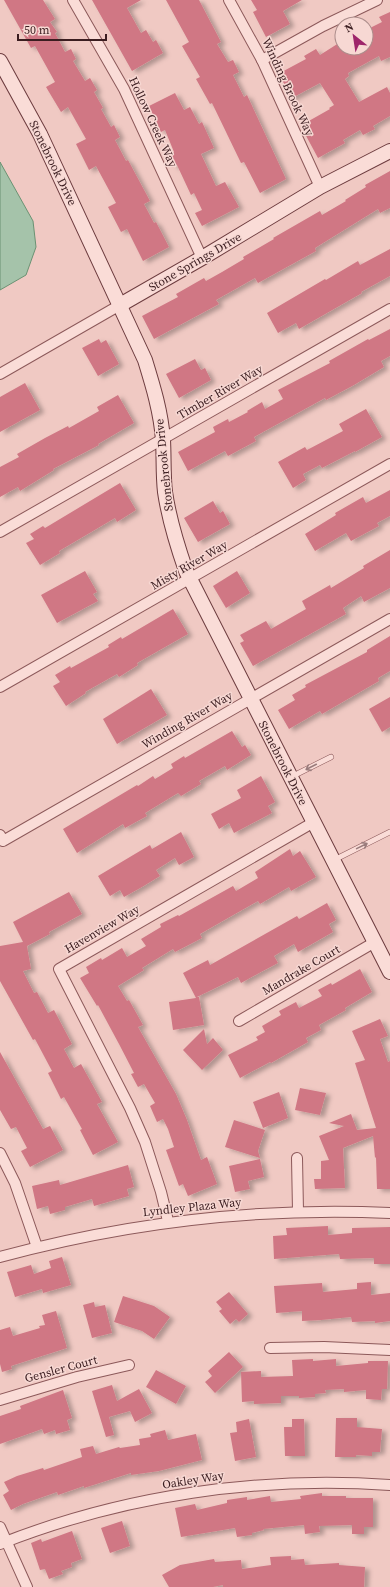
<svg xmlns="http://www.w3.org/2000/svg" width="390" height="1587" viewBox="0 0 390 1587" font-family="'Source Serif 4',serif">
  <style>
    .water { fill: #a5c3aa; stroke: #6b9273 }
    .building { fill: #d07784; filter: url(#shadow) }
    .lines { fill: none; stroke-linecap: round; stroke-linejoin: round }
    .lane-casing { stroke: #8c595a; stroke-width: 6 }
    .street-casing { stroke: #8c595a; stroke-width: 12 }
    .secondary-casing { stroke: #6d3c3f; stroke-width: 16 }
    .lane { stroke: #fadcd7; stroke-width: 5 }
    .street { stroke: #fadcd7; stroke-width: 10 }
    .secondary { stroke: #fadcd7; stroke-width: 14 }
    .oneway { stroke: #9a7c7c }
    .labels { text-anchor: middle; stroke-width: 3; stroke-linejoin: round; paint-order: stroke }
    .street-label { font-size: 12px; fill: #3b1d20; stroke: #f7d8d3 }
  </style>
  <defs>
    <filter id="shadow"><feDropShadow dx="4.5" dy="2.5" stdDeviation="2" flood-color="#0004"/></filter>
  </defs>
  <rect width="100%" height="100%" fill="#f0c9c3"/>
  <polygon class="water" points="0,162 33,221 36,247 26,275 0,290"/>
  <g class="building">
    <polygon points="4,0 43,0 55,19 50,22 57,32 55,33 65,52 71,49 76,59 73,61 85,81 90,78 97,90 94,92 103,108 101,109 111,127 114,125 120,137 115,140 126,161 128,160 150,201 144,204 154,223 156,222 169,247 143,261 127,229 121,232 108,207 116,203 96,166 89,170 76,144 86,139 68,107 61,112 46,87 55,82 35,46 31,48"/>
    <polygon points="92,0 141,0 127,8 141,33 146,30 153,42 156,40 163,53 132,71"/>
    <polygon points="166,0 199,0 221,42 217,44 228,62 233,60 239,72 233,75 244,97 247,95 286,179 260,193 244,162 241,163 212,103 210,104 196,79 200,77 182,46 189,42"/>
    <polygon points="251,0 302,0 283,11 290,24 266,37 253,12 257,10"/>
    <polygon points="390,12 390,57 381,61 379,56 348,73 349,76 345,79 359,102 387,87 390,93 390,116 373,126 375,129 363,135 360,130 343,140 345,143 318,158 304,132 310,128 307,122 330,109 329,108 334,105 320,83 290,99 283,86 285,85 278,74 306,59 304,56 316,49 320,55 342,41 342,48 366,48 366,30 382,22 379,17"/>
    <polygon points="175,93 184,110 190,107 199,124 202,122 214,148 201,154 216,186 225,182 239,207 202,226 195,213 202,210 194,193 191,195 177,165 174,167 169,155 174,152 165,130 161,132 149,106"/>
    <polygon points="390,171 390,208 380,213 378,209 315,248 316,251 258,283 255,278 216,300 219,304 154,339 142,316 178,297 176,294 204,278 206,281 222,272 244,259 243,257 274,239 273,238 320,211 322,215 346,201 345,200 366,187 365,185"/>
    <polygon points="390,249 390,276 361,292 362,293 299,329 296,323 278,333 267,313 325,279 326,280 358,261 360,265"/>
    <polygon points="390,329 390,356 381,361 384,367 354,385 326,400 325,398 254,437 256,441 228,456 225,451 188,471 178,452 215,432 213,427 228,419 229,422 248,412 247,411 262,402 265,409 283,399 278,390 330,363 329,361 368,339 369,340"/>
    <polygon points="99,339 101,343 106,340 119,364 98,376 82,348"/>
    <polygon points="195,359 201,370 205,368 211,380 179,398 166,374"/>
    <polygon points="25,383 40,410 0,432 0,397"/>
    <polygon points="118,395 134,423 98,444 99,445 53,469 54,470 20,491 18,487 0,497 0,467 19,457 17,454 45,438 68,426 69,428 99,411 97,407"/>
    <polygon points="366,409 382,437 355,452 355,451 322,468 320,465 303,474 306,480 293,488 278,462 305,447 307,450 343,431 339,424"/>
    <polygon points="120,483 136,510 117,522 115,518 59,551 60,553 40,565 26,543 34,539 30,534 43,526 45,528"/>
    <polygon points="390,490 390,516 377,523 379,526 351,541 346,533 315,551 305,534 336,515 335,513 363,497 366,503"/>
    <polygon points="213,501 220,513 223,511 230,524 198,542 184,518"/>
    <polygon points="390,550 390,588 364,602 361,596 343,608 346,614 253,666 240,643 244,641 240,635 266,621 271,629 306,609 302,601 330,585 331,588 364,568 363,566"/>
    <polygon points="85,571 97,592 93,594 98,601 57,623 41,595"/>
    <polygon points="237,571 250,593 226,608 213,586"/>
    <polygon points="173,609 188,634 137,663 138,665 119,677 117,674 85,692 86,693 66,706 53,686 60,682 55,675 70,666 71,668 109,647 108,645 121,637 122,639"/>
    <polygon points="390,636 390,671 378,678 379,681 322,714 320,711 289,729 278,710 295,700 292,695 306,687 305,685 367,652 367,650"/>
    <polygon points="151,689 167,715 117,744 103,719"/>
    <polygon points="390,697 390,727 382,732 369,709"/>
    <polygon points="232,731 242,747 245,745 251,755 227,770 225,766 199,781 201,784 181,796 178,793 145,813 147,816 125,828 123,824 77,853 63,829 137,785 138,786 153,776 155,779 173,768 171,764 184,756 185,758"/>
    <polygon points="261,776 275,802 268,806 272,813 234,833 229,823 219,829 211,814 241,798 237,790"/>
    <polygon points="181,832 194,857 179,865 175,858 156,870 160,876 142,887 124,897 120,890 110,896 98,876 150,845 152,849"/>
    <polygon points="290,849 293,856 300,851 316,877 291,891 289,887 260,904 258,901 228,918 200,934 202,938 175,952 173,949 142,968 144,970 118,986 127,1001 129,1000 143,1025 138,1027 176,1094 187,1120 201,1160 207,1157 217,1184 188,1196 183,1184 179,1186 166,1150 174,1147 168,1129 163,1119 157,1122 150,1106 155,1103 144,1084 138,1087 131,1074 134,1073 119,1044 98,1005 97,1006 80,978 89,973 86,967 101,958 102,960 122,948 127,957 146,946 141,939 161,927 160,924 178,915 179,916 233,886 236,891 258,878 255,872"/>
    <polygon points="69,892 82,914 49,932 50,934 27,946 31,969 23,971 34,993 37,992 48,1013 54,1010 72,1044 64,1049 74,1068 81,1064 102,1102 97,1104 118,1142 93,1155 80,1130 82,1129 64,1097 61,1099 48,1073 52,1071 35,1039 33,1040 0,981 0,946 23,942 13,922"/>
    <polygon points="327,903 336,920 329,924 333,932 298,952 294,944 274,956 278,963 261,972 241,983 238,977 197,997 199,997 204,1025 173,1030 169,1002 196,998 183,973 208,960 210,965 297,916 299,919"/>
    <polygon points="360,969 372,992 345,1008 346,1010 319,1025 321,1030 306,1038 308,1042 271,1063 270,1062 240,1078 228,1055 258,1040 256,1037 265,1032 262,1026 281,1015 279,1011 296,1002 299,1008 322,996 318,990 331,983 332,985"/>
    <polygon points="380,1019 388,1036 380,1039 388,1062 390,1061 390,1189 377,1189 376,1157 375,1158 373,1136 343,1148 345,1188 315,1189 314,1179 321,1179 321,1161 329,1160 319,1136 344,1126 329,1123 351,1114 357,1130 376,1128 355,1063 365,1060 352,1031"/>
    <polygon points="204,1029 207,1044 213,1038 223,1050 202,1070 183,1050"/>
    <polygon points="0,1052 43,1129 50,1126 63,1150 30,1167 21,1151 27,1148 16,1127 11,1129 0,1110"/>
    <polygon points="300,1088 326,1093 320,1115 295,1110"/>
    <polygon points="279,1092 288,1118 263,1128 253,1102"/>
    <polygon points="234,1120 265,1130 258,1151 260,1158 225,1147"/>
    <polygon points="260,1159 264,1177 248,1181 250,1189 235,1192 229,1166"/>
    <polygon points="128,1165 134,1187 127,1189 129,1196 94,1206 92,1199 65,1207 65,1210 50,1214 48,1206 37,1209 32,1186 59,1180 60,1185"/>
    <polygon points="328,1226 328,1235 352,1233 352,1228 390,1227 390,1264 374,1264 374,1258 340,1259 339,1254 274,1259 273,1236 287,1235 286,1228"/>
    <polygon points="62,1257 71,1285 43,1293 42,1289 15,1297 7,1272 31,1265 34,1274 51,1268 49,1261"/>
    <polygon points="371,1282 371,1295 390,1293 390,1321 375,1323 375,1321 352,1322 351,1317 321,1320 302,1321 302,1311 276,1313 274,1286 322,1283 323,1292 357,1289 357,1283"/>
    <polygon points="229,1292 248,1314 239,1322 236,1319 230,1324 219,1311 222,1309 216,1302"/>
    <polygon points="123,1296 154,1306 170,1317 154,1339 142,1331 114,1322"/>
    <polygon points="94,1302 95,1307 105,1305 112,1333 92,1338 83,1305"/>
    <polygon points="56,1311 67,1348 11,1366 12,1369 2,1372 0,1364 0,1330 10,1327 13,1336 40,1328 39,1326 45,1325 42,1315"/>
    <polygon points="229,1352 243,1367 215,1393 205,1382 212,1376 208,1371"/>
    <polygon points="313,1359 313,1361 336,1359 336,1366 368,1363 368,1361 388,1361 387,1389 382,1389 381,1400 366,1399 366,1390 344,1392 344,1389 325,1390 326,1393 315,1394 315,1397 299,1398 299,1396 281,1396 281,1403 254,1404 254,1401 242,1402 241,1372 261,1371 261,1377 293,1376 292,1360"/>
    <polygon points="156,1370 186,1386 176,1404 146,1387"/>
    <polygon points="112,1385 117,1401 139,1389 152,1413 135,1422 130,1411 109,1417 114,1435 106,1437 92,1391"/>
    <polygon points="63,1390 72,1418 67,1420 70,1430 56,1434 55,1430 44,1434 42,1429 0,1444 0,1416 21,1409 20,1406"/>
    <polygon points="336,1418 357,1418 357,1427 382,1429 380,1452 372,1452 372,1456 356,1455 356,1457 335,1457"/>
    <polygon points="249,1419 256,1457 235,1461 230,1433 237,1432 236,1422"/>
    <polygon points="292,1419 304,1419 305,1456 285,1456 284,1427 292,1427"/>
    <polygon points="165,1430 168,1440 196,1434 202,1460 159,1471 131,1475 131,1473 84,1488 84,1486 58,1495 57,1492 23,1504 11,1510 3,1495 9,1491 4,1482 17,1476 43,1468 44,1470 82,1457 80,1449 93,1446 96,1454 119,1447 120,1448 140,1445 139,1439 151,1437 150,1434"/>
    <polygon points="322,1493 322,1496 346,1496 346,1498 373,1498 373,1527 364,1527 364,1534 352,1534 352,1525 319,1526 320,1532 305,1534 304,1525 263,1529 264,1530 252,1533 252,1535 237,1537 235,1528 181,1537 175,1508 195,1504 197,1510 227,1503 227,1500 247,1497 247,1500 270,1496 271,1502 301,1499 300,1496"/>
    <polygon points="122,1521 130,1546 110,1553 101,1528"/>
    <polygon points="72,1531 82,1559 71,1563 72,1567 61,1571 63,1574 49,1579 45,1569 40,1570 31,1543 41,1539 42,1542"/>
    <polygon points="291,1556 291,1560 304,1559 305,1565 339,1563 339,1565 365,1567 364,1587 223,1587 223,1585 213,1587 169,1587 162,1575 180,1565 214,1559 215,1562 241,1560 242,1569 271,1565 270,1557"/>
  </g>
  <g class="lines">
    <g class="lane-casing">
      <g id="lane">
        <polyline points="291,777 331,757"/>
        <polyline points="334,860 390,832"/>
      </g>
    </g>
    <g class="street-casing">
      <g id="street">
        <polyline points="73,0 124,89 202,258"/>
        <polyline points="229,0 262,60 320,187"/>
        <polyline points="262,60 323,26 377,0"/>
        <polyline points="0,374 120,305"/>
        <polyline points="0,532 390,309"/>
        <polyline points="0,687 390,464"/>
        <polyline points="0,835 3,841 390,619"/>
        <polyline points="239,1021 375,942"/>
        <polyline points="0,1153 15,1183 37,1247"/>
        <polyline points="297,1158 298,1211"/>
        <polyline points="168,1221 161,1192 145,1142 130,1108 59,969 314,822"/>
        <path d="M0,1257C129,1222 256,1207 390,1213"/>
        <polyline points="270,1348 324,1347 390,1350"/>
        <polyline points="0,1400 77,1377 129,1365"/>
        <polyline points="0,1527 27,1587"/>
        <path d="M0,1544C124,1495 258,1476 390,1485"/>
      </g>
    </g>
    <g class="secondary-casing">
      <g id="secondary">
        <path d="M0,61L40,134L145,360C153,386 161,412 163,440C164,457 163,475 165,492C169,519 177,545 186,571L390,972"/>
        <polyline points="120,305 202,258 320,187 390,151"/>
      </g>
    </g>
    <use href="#lane" class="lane"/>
    <use href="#street" class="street"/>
    <use href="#secondary" class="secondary"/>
  </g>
  <defs><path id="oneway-shaft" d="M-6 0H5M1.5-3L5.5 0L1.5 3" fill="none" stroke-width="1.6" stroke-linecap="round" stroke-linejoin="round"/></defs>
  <g class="oneway">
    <use href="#oneway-shaft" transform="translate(311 767) rotate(153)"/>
    <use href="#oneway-shaft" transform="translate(362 846) rotate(-26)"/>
  </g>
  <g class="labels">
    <g class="street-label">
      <text transform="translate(288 87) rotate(65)" y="4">Winding Brook Way</text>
      <text transform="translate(153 122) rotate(65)" y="4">Hollow Creek Way</text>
      <text transform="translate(53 163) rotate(64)" y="4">Stonebrook Drive</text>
      <text transform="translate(195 262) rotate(-30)" y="4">Stone Springs Drive</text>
      <text transform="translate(220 392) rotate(-30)" y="4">Timber River Way</text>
      <text transform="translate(164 465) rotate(-96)" y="4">Stonebrook Drive</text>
      <text transform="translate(189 565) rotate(-30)" y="4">Misty River Way</text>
      <text transform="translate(187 720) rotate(-30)" y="4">Winding River Way</text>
      <text transform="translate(283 763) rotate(63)" y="4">Stonebrook Drive</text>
      <text transform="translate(102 929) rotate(-30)" y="4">Havenview Way</text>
      <text transform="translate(301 970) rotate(-30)" y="4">Mandrake Court</text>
      <text transform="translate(192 1207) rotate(-6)" y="4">Lyndley Plaza Way</text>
      <text transform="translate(61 1369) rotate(-15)" y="4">Gensler Court</text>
      <text transform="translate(193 1480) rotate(-9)" y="4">Oakley Way</text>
    </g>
  </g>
  <g transform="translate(354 36) rotate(330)"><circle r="19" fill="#f7d8d3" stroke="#ac8d8b"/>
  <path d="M0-3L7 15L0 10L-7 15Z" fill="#9e256a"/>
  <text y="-6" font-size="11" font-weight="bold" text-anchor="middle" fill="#3b1d20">N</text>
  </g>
  <path d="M18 34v6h88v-6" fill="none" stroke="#3b1d20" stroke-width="2"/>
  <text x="24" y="34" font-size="12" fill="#3b1d20" stroke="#f7d8d3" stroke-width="3" paint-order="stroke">50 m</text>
</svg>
